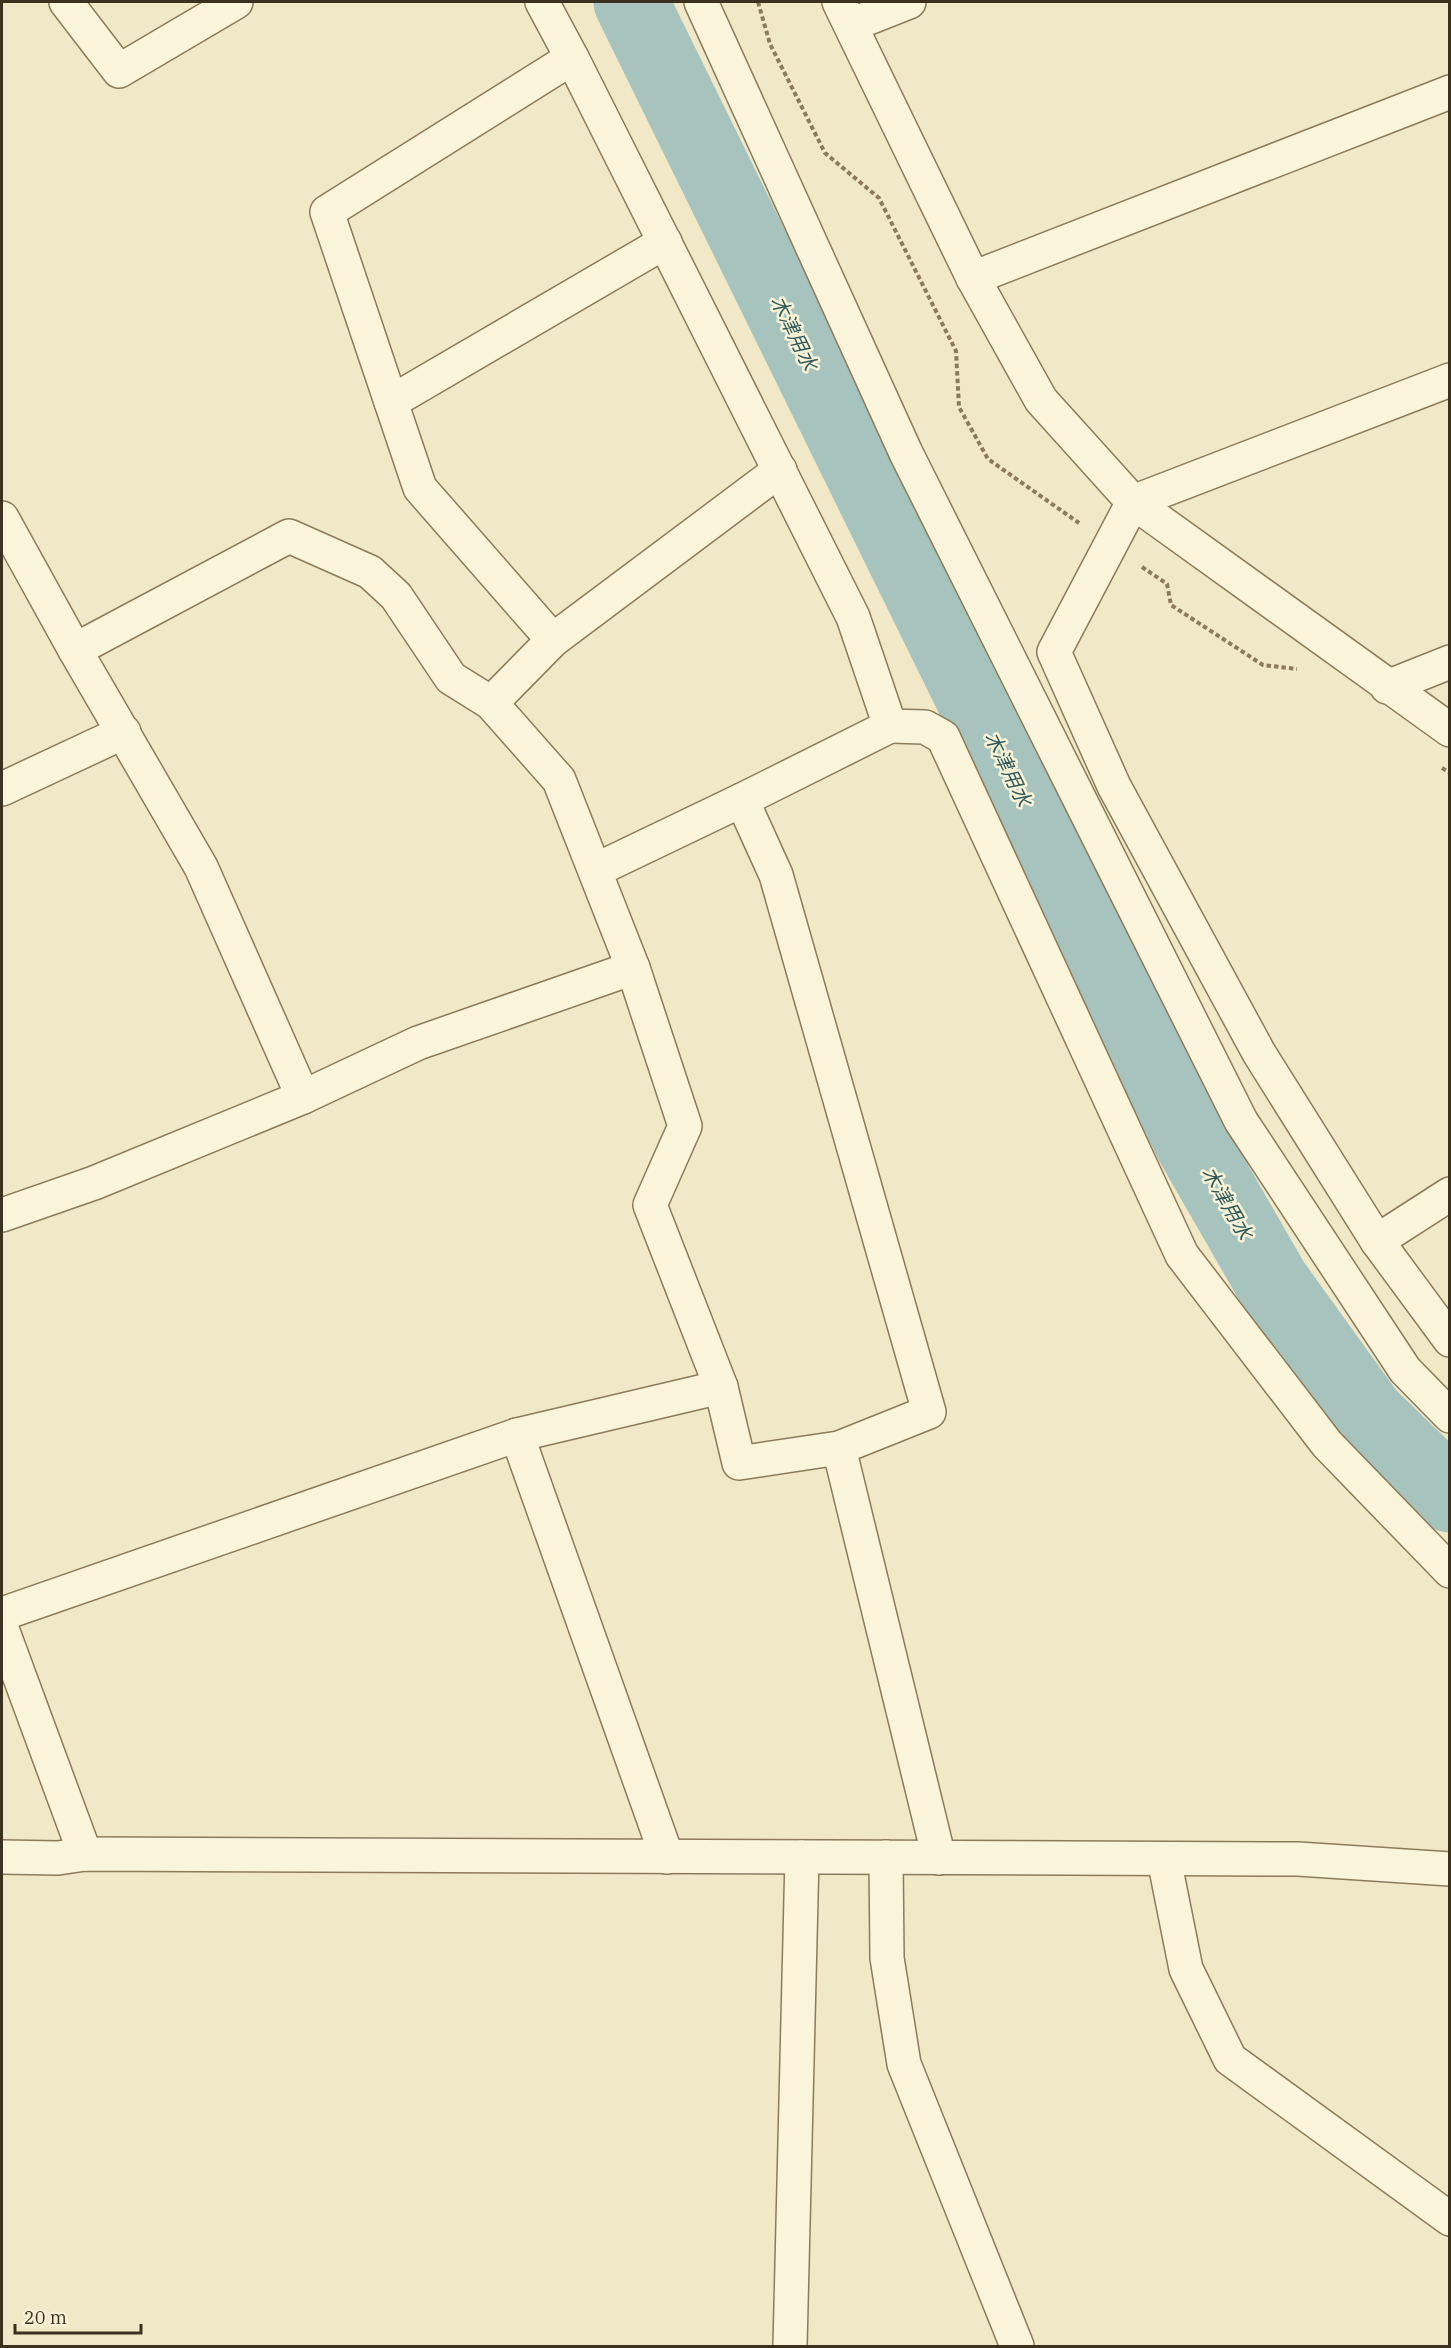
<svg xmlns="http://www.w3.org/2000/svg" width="1451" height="2348" viewBox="0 0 1451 2348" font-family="'IBM Plex Serif','Noto Sans JP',serif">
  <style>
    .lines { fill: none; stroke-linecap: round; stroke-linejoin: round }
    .river { stroke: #a7c3be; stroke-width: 75 }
    .minor-casing { stroke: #8c7b5b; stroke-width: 36 }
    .path { stroke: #8c7b5b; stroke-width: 4; stroke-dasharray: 4.5 3; stroke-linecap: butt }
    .minor { stroke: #faf4da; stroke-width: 33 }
    .labels { text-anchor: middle; stroke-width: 5; stroke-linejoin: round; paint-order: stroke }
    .water-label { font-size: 20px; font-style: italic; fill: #2e5a5c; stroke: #f7f1d6 }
  </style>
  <rect width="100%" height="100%" fill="#f0e8c6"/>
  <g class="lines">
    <polyline class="river" points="631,2 1191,1141 1272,1282 1367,1414 1450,1495"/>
    <g class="minor-casing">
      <g id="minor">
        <polyline points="66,2 119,71 236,2"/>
        <polyline points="542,2 572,58 853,617 890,726 925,727 943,737 1182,1255 1327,1444 1450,1571"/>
        <polyline points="701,2 906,453 1241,1121 1405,1370 1450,1416"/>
        <polyline points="839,2 973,278 1041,400 1133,502 1450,730"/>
        <polyline points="851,25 909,2"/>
        <polyline points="973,278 1450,92"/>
        <polyline points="1450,380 1133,502 1054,652 1114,786 1259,1053 1377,1241 1450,1340"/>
        <polyline points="391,402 665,242"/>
        <polyline points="2,518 75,650 201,867 303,1097"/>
        <polyline points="553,640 420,488 327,212 572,58"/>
        <polyline points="75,650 289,536 370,572 396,596 451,678 491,703"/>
        <polyline points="1387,687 1450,662"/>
        <polyline points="2,789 124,732"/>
        <polyline points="742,800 776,875 929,1412 839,1448 739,1463 721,1387 650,1205 685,1126 633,968 559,780 491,703 553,640 780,470"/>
        <polyline points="596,870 742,800 890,726"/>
        <polyline points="2,1215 94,1183 303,1097 418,1043 633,968"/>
        <polyline points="1377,1241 1450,1194"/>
        <polyline points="517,1435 667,1857"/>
        <polyline points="839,1448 939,1858"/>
        <polyline points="2,1614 517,1435 721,1387"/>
        <polyline points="2,1629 85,1854"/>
        <polyline points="2,1857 58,1858 85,1854 1298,1859 1450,1869"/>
        <polyline points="886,1857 887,1958 904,2064 1017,2346"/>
        <polyline points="1164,1859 1186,1969 1230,2059 1450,2219"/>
        <polyline points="790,2346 802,1857"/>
      </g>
    </g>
    <g class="path">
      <polyline points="758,2 770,44 825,153 879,198 956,351 959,407 988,459 1079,523"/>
      <polyline points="1142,567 1167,584 1171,605 1263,665 1297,669"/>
      <polyline points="1442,768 1450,773"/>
    </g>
    <use href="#minor" class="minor"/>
  </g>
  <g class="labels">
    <g class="water-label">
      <text transform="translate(794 333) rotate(64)" y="7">木津用水</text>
      <text transform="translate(1008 769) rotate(64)" y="7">木津用水</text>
      <text transform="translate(1227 1203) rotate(60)" y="7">木津用水</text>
    </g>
  </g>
  <rect width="1451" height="2348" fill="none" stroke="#3c301f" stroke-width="6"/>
  <path d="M15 2324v9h126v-9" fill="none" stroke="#3c301f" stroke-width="3"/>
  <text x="24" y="2324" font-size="18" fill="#3c301f" stroke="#f7f1d6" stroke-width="4.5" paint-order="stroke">20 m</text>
</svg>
